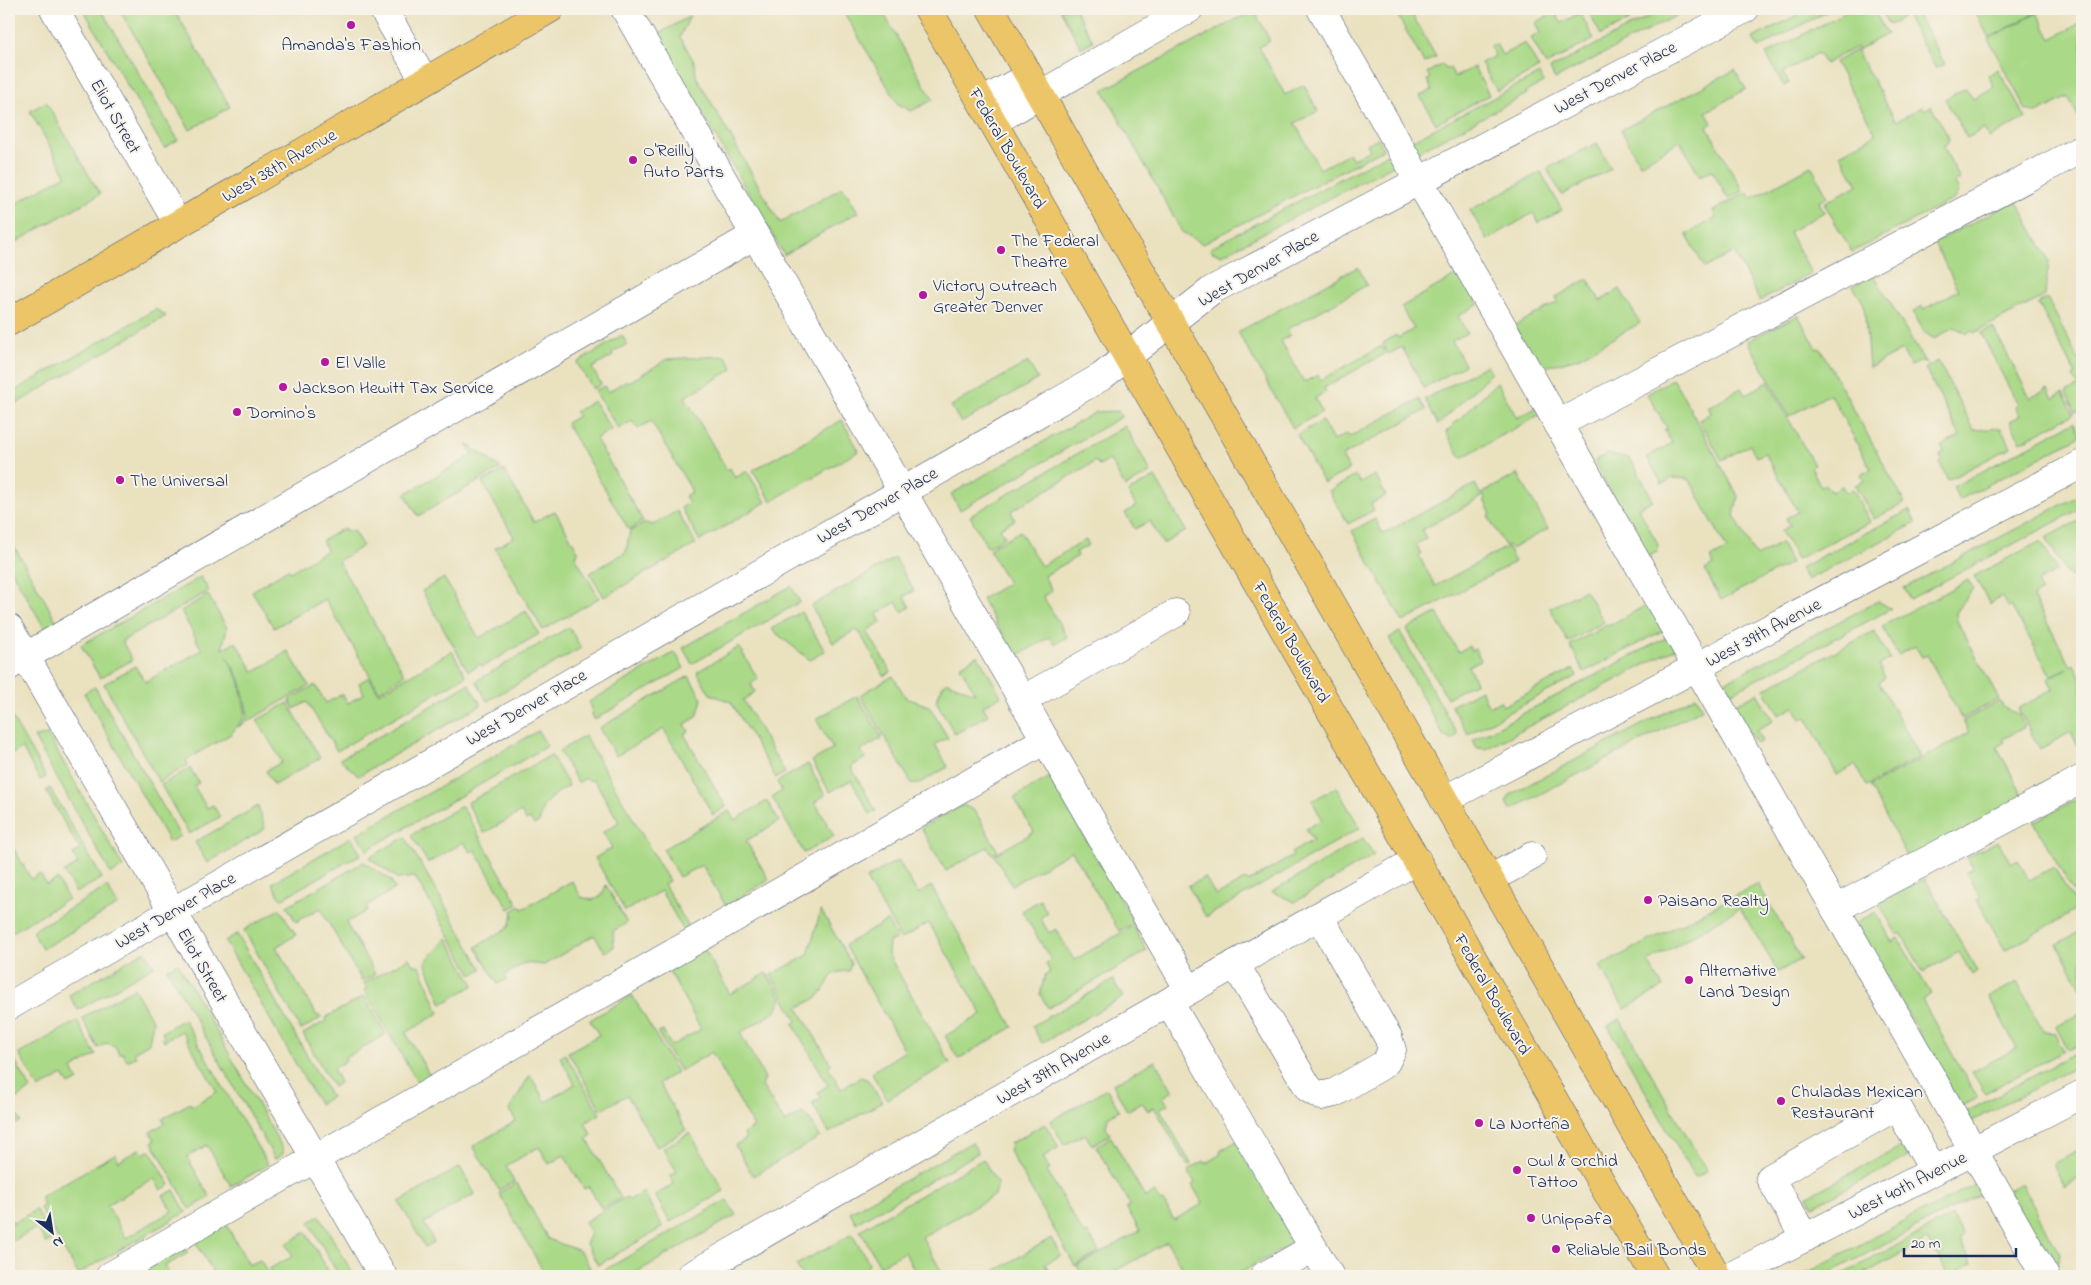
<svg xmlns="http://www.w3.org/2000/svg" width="2091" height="1285" viewBox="0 0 2091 1285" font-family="'Indie Flower',sans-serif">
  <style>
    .grass { fill: #aad987; stroke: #628472 }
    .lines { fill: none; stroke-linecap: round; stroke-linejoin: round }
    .minor-casing { stroke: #3a4a6d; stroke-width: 29 }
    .major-casing { stroke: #3a4a6d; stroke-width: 29 }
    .minor { stroke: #fff; stroke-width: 28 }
    .major { stroke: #edc569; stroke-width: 28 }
    .poi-dot { fill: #b5179e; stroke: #f7f3e8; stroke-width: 2 }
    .labels { text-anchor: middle; stroke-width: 4; stroke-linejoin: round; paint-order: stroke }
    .poi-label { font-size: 18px; fill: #1b2f5e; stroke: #f7f3e8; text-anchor: start }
    .street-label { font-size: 18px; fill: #1b2f5e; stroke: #f7f3e8 }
  </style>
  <rect width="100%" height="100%" fill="#f7f3e8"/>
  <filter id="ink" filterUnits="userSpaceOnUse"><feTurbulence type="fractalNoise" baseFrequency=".02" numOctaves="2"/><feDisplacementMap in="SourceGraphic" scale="10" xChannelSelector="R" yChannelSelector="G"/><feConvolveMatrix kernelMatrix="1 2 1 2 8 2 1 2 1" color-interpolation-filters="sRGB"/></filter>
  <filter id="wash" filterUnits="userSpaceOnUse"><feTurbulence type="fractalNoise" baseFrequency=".0096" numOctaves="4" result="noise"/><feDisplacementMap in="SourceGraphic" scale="20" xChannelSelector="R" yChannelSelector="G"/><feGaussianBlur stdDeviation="1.12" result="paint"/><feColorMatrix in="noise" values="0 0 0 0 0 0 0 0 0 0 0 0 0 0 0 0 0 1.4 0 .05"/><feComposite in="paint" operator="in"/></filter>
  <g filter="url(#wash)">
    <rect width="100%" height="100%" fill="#eae1bf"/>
    <g class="grass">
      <polygon points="83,9 101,9 178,140 164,148"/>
      <polygon points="119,9 174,9 230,107 190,130"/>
      <polygon points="842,9 881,9 933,100 911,111 898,104"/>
      <polygon points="1060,9 1075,9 1093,41 1081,48"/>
      <polygon points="1394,9 1409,9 1436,57 1424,63"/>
      <polygon points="1587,9 1629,9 1634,18 1601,35"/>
      <polygon points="1663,9 1689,9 1555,79 1550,69"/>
      <polygon points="1809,9 1832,9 1758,48 1753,38"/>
      <polygon points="1852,9 1873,9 1887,34 1858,50 1856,47 1825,64 1818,53 1783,73 1789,83 1784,86 1766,54"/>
      <polygon points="1880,9 1920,9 1921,11 1917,14 1945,64 1936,69 1906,15 1889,25"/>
      <polygon points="1974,9 2035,9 2037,12 1989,38"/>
      <polygon points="1254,10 1270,41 1259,47 1285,95 1304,85 1318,111 1295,123 1320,169 1349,153 1353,159 1370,150 1367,144 1378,138 1383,149 1203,244 1182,232 1103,90"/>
      <polygon points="1555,12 1561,23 1580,13 1594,39 1546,65 1531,38 1540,33 1535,23"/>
      <polygon points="2037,13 2051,39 2082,22 2082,124 2068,97 2037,113 2026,110 1988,39"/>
      <polygon points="690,16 680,37 695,63 696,76 780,223 843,187 858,212 784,255 657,35"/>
      <polygon points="1525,43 1539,68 1497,91 1481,63 1495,56 1490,47 1496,44 1502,55"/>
      <polygon points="1856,50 1896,121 1922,107 1924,110 1931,106 1949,138 1947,144 1943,146 1960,179 1954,182 1959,190 1954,199 1852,252 1824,203 1858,185 1840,154 1876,134 1835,62"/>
      <polygon points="1442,64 1446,69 1450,68 1455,77 1474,67 1489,95 1436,124 1420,96 1432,90 1427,80 1430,78 1427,73"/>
      <polygon points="1998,69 2026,118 1989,138 1984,129 1967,138 1945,99 1966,88 1973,99 1994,87 1988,75"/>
      <polygon points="1735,70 1746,89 1706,112 1712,123 1707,127 1743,191 1728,199 1712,170 1700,176 1680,141 1640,164 1621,130"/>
      <polygon points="1539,74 1544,82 1526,92 1527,94 1419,151 1414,151 1409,142"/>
      <polygon points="46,102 100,194 9,246 9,207 66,175 30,111"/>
      <polygon points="1597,143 1611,169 1562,195 1547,169"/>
      <polygon points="1391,152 1397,163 1222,255 1212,252 1210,248"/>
      <polygon points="1811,166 1828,197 1819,202 1824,212 1789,232 1811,273 1760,301 1734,252 1705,268 1686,234 1716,218 1713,211 1747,192 1751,199"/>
      <polygon points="1541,172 1562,210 1539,223 1533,213 1487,240 1470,210"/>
      <polygon points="2016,200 2049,260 2045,296 1974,333 1972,331 1967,334 1955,327 1934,339 1924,332 1913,312 1922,306 1924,309 1959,290 1934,243"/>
      <polygon points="1358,267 1367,285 1288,329 1290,335 1281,341 1304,382 1318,375 1321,380 1382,346 1386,353 1324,388 1326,392 1315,398 1322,412 1293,428 1238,332"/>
      <polygon points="1460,273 1478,304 1458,316 1467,333 1452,341 1465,365 1424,388 1402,347 1389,354 1383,343 1396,335 1398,338 1414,329 1401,307"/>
      <polygon points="1874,275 1926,364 1922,361 1911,366 1902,350 1869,368 1864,304 1853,286"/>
      <polygon points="1588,279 1600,301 1620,289 1640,323 1578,358 1538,369 1514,326 1558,302 1556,297"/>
      <polygon points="2047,298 2082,366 2082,409 2076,413 2066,393 2078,386 2073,377 2076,375 2038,303"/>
      <polygon points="156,309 166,316 9,408 9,394"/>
      <polygon points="1798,315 1817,349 1820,348 1905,503 1874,519 1855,485 1864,481 1861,475 1871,469 1830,394 1789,416 1748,341"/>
      <polygon points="1993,327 2030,398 2048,389 2053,399 2063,393 2074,414 2021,442 2010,421 2020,416 2015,407 2018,405 1981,333"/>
      <polygon points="622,335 627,344 612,353 613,356 592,368 601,384 593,389 577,363"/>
      <polygon points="726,356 733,369 685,397 727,470 730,468 735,478 747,471 766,502 700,541 681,508 689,503 685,496 692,491 651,421 638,429 632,421 618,429 595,391 604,386 608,392 627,380 629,382 668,359"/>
      <polygon points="1938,361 1974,430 2001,428 2011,447 1948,480 1939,462 1942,460 1940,455 1944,452 1941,446 1960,436 1925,368"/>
      <polygon points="1028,362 1038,379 961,423 951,406"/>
      <polygon points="1487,365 1491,373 1438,425 1425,399"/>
      <polygon points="1672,379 1674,380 1738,496 1734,515 1756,557 1781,543 1791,563 1721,600 1705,570 1714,565 1711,558 1727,549 1689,479 1672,478 1662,484 1647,457 1672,443 1664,430 1667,428 1647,394"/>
      <polygon points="1497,382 1517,418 1538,407 1541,414 1461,458 1446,432"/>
      <polygon points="1768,382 1814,465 1811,467 1821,487 1826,485 1831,492 1842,486 1846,493 1853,489 1870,522 1797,559 1781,531 1790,525 1786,518 1798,512 1765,453 1756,457 1750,445 1722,460 1699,420 1711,413 1708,407 1741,388 1745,395"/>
      <polygon points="1419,399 1426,410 1342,456 1349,470 1324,483 1297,435 1322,421 1333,441 1347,434 1349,437"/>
      <polygon points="594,401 611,430 596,439 643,521 629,530 566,423 578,416 575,412"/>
      <polygon points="1118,411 1121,417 960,510 951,494 1096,412"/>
      <polygon points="842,420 859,451 771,501 753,470"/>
      <polygon points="2074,422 2081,436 1959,500 1953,487"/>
      <polygon points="1125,426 1151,472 1125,487 1110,460 1099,466 1096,461 1011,511 1015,520 1000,528 1005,537 987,547 970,516"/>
      <polygon points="467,444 501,468 418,516 405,494 473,455"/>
      <polygon points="1607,454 1630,458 1653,500 1638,508 1658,544 1657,552 1645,558 1595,463 1597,459"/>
      <polygon points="504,470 534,522 555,511 578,551 576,558 599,598 543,630 495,548 514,537 482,482"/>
      <polygon points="1518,474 1548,529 1511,549 1508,545 1505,546 1488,516 1491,514 1484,500 1485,499 1482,493"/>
      <polygon points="1375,475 1386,496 1371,504 1374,510 1348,524 1329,491 1356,476 1360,483"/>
      <polygon points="1155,477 1186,531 1163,544 1150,521 1135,529 1125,513 1136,506 1128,492"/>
      <polygon points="1475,484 1482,497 1422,530 1426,539 1416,544 1421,554 1419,556 1435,586 1507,547 1515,562 1403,622 1352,531 1375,519 1383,534"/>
      <polygon points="2082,494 2082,508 1910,599 1904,588"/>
      <polygon points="1909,510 1916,523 1807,580 1800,568"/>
      <polygon points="677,511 696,544 604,597 590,573 626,552 630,531 645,523 653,525"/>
      <polygon points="2082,519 2082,580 2078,572 2069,577 2046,538"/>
      <polygon points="342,529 354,532 363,546 338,561 405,675 379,691 325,599 274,628 252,591 288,569 290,572 327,550 322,541"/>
      <polygon points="1020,531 1041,566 1086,540 1089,545 1076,552 1078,556 1044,576 1052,591 1043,596 1067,637 1055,644 1050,637 1015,657 982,599 1008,583 989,549"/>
      <polygon points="9,537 57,622 45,629 9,566"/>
      <polygon points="2041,541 2057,571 2037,582 2041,591 2033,597 2071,666 2074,664 2082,680 2082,753 2071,732 2040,749 2018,709 2053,689 2048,679 2067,668 2051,676 2011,606 2008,607 2002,597 1990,604 1974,576"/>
      <polygon points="895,558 914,591 904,596 910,607 902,612 896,602 877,614 881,622 867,631 891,672 884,676 860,633 856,630 833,643 811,606"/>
      <polygon points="201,577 209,591 122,641 132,660 100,678 81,645"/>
      <polygon points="444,578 479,638 526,611 539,634 482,667 480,664 468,671 422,591"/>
      <polygon points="1968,580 1973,588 1956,613 1957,621 1999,699 1962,719 1927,655 1922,657 1915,646 1898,655 1882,626"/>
      <polygon points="791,586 800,602 692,664 683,648"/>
      <polygon points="1585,590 1604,622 1568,642 1550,608"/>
      <polygon points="208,595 227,628 222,649 236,642 254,672 288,651 309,686 238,727 248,716 240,679 227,657 239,680 246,715 231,734 186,760 188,765 159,782 104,684 135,666 145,682 202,650 181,611"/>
      <polygon points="1878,601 1891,609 1727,695 1721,684"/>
      <polygon points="1652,602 1666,629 1584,672 1570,645 1607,625 1608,626"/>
      <polygon points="801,612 825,651 810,660 771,629"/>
      <polygon points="1437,613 1458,652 1469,646 1471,651 1475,649 1481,660 1468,666 1476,682 1447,698 1407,629"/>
      <polygon points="569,627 581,648 487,701 476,681"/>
      <polygon points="1874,631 1890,659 1879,665 1885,678 1879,682 1920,757 1867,786 1855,765 1837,775 1806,717 1801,719 1794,707 1779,715 1764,689"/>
      <polygon points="1400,632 1458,735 1451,740 1444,736 1389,638"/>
      <polygon points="1669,636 1676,648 1486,749 1477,748 1473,740"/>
      <polygon points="739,647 758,679 751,684 755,692 743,700 785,773 776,778 731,702 710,694 697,672"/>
      <polygon points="452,651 466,676 337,751 307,702 294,709 289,700 315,685 326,703 342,694 348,703 364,694 359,683 369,677 379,693"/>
      <polygon points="675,652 684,668 594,720 589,702"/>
      <polygon points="978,655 1001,696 983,706 988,715 955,734 936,701 943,685 947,682 975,693 960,666"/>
      <polygon points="1573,669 1577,676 1468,734 1451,706 1481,690 1489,707 1500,701 1503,706"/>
      <polygon points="689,676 702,699 697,717 685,724 689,731 684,734 726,807 713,815 664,729 616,756 599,728"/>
      <polygon points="893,676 906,698 929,706 948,738 935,744 948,767 918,784 912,784 860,695"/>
      <polygon points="469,684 481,705 358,776 340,759"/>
      <polygon points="95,687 180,836 169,842 84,693"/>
      <polygon points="1757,693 1773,721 1756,730 1762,741 1757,744 1732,706"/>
      <polygon points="857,696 882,738 861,750 865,758 851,767 876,811 870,814 851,780 830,792 812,761 833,749 816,719"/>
      <polygon points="1696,696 1702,709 1510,810 1506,802 1511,794"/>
      <polygon points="2000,701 2003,707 2018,714 2025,727 2003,739 2005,742 1997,747 2024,798 1909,860 1870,786 1969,733 1963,721"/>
      <polygon points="288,703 320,758 274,785 266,771 282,762 257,720"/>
      <polygon points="9,712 46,777 40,780 22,748 9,756"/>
      <polygon points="538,731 547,746 367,850 357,834"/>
      <polygon points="48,735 123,867 111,874 34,737"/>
      <polygon points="585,736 669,881 664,884 689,928 684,931 661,891 625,911 595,858 612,848 603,832 619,822 595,781 584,779 578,783 559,751"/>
      <path d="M551,755L569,786C555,794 539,803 540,821L534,825L530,819L526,821L521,812L484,833L467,803Z"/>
      <polygon points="808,764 825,795 815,802 834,836 804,853 772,797 782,791 777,782"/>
      <polygon points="190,768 199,783 194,786 207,808 213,805 220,817 189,834 161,785"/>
      <polygon points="1050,777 1134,923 1119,931 1072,851 1012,885 994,855 1034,832 1014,798"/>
      <polygon points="1336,787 1360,828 1206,917 1188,886 1205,877 1216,896 1246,879 1248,882 1293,856 1291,853 1313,840 1306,829 1322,819 1312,801"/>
      <polygon points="50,788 102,878 76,893 64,872 78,864 73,854 80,850 46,791"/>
      <polygon points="2078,798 2082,806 2082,907 2034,822"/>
      <polygon points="767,801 779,821 746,841 769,880 726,906 702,865 679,877 663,849 729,811 735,820"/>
      <polygon points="963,805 975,811 998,851 992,854 987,847 946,871 921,828"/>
      <polygon points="258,806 265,829 207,863 195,842"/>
      <polygon points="462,806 518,904 509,909 475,850 470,852 464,842 428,863 411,835"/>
      <polygon points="351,837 361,854 281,899 272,883"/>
      <polygon points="405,837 482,969 472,975 415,877 398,879 369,858"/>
      <polygon points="1363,838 1374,855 1295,902 1272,892"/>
      <polygon points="9,840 31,879 40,874 47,885 57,879 68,899 9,934 9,867 12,865 9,859"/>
      <polygon points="1998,841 2011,864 2018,860 2029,880 2054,867 2078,909 2005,950 1977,900 1981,898 1966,873 1973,869 1967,857"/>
      <polygon points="898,860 918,894 931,886 1013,1027 958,1059 945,1036 982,1014 929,923 901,939 866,879"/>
      <polygon points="364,862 391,880 395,889 366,906 368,910 346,923 375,974 362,981 320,908 296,922 287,906"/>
      <polygon points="1925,879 1977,971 1972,975 1959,952 1923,972 1901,933 1897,935 1879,903"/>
      <polygon points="572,881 581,897 593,900 602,895 606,885 627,923 613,931 614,947 605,952 594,935 544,965 524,963 504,976 506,979 498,984 476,947 509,927 513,914 512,911 520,906 523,909"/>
      <polygon points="1758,884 1801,959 1778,972 1740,908 1648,962 1663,987 1625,1009 1600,966"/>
      <polygon points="107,887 118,905 42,949 32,931"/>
      <polygon points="1040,900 1047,913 1040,918 1049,933 1056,929 1074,960 1133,926 1147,951 1048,1008 1040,994 1045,975 1050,972 1046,964 1051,960 1022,911"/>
      <polygon points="280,909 296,935 276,947 317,1016 319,1015 321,1018 301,1030 244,930"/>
      <path d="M821,910L851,963L849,971C827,972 833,978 822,992C818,999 805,1003 798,1008L831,1064L828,1066L841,1089L861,1077L868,1080L882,1102L829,1133L812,1103L821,1098L818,1092L828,1085L793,1024L797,1021L771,975L808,955Z"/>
      <polygon points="1876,912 1892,942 1898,938 1931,994 1922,1000 1977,1098 1961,1106 1856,923"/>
      <polygon points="887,921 897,938 889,942 888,954 950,1063 887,1099 872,1074 875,1070 905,1051 845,945"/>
      <polygon points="2082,930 2082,989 2057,944"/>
      <polygon points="237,934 331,1097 319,1104 225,941"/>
      <polygon points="447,938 474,985 442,1004 425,962"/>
      <polygon points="705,950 730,994 767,973 782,999 775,1012 740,1033 765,1078 762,1086 785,1123 802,1113 810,1119 820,1137 753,1176 735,1145 746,1139 744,1134 754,1127 712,1052 680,1071 658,1033 663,1031 671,1046 701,1029 669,971"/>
      <polygon points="145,951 154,966 78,1010 69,995"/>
      <polygon points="409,958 412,964 420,966 439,1013 406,1033 431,1078 419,1085 364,990 367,988 364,983"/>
      <polygon points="178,963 283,1149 283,1154 275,1159 167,969"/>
      <polygon points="1113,980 1123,997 1042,1043 1032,1026"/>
      <polygon points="2017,982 2044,1032 2054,1033 2064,1051 1985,1093 1972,1072 2017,1048 1989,997"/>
      <polygon points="134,988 153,1022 149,1043 134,1052 136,1057 127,1061 123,1053 119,1054 115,1046 106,1043 98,1048 82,1018"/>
      <polygon points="632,995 677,1072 659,1083 686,1130 657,1147 627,1095 601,1110 568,1052 599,1035 590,1020"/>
      <polygon points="364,996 386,1034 345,1058 346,1061 333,1069 340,1082 333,1087 303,1034 326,1021 325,1018"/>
      <polygon points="2082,1012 2082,1042 2068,1050 2056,1027"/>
      <polygon points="184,1019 268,1165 231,1186 207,1145 187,1157 210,1197 190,1209 152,1142 155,1140 150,1132 165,1123 162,1119 190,1103 192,1106 217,1092 182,1031 164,1041 162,1038 164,1036 162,1032"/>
      <polygon points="1620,1019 1707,1171 1695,1178 1608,1026"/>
      <polygon points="77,1021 96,1055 72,1069 78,1080 69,1085 63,1075 39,1089 19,1054"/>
      <polygon points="2082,1050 2082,1063 1971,1122 1966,1112"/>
      <polygon points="565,1054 600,1114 585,1123 592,1135 587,1139 621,1198 602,1209 589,1187 584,1189 564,1155 549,1164 539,1147 506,1166 514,1182 499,1190 473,1146 516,1121 509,1110 530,1075 546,1102 575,1084 560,1057"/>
      <polygon points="14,1059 31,1089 14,1100 12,1106 21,1122 17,1124 12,1116 9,1118 9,1062"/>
      <polygon points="1155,1061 1173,1091 1163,1097 1168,1104 1160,1109 1191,1164 1188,1166 1154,1107 1148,1111 1142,1102 1127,1111 1113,1084"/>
      <polygon points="1107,1089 1119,1110 1108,1117 1106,1127 1110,1135 1092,1145 1085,1134 1064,1145 1050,1121"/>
      <polygon points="1045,1124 1059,1147 1043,1157 1050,1169 1047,1171 1084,1235 1088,1233 1099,1252 1075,1266 1009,1151 1011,1143"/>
      <polygon points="690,1133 724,1191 670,1222 655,1195 674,1184 670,1176 677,1172 663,1148"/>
      <polygon points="1111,1137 1145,1197 1155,1192 1161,1202 1163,1201 1174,1220 1203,1204 1192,1185 1195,1183 1188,1170 1204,1161 1206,1163 1221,1154 1220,1151 1237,1141 1295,1242 1235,1276 1187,1276 1167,1242 1106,1276 1083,1276 1077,1266 1140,1231 1126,1207 1130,1205 1096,1146"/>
      <polygon points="972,1142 978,1153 856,1223 850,1212"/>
      <polygon points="1902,1146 1908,1157 1813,1206 1808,1196"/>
      <polygon points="139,1149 143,1154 150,1150 170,1185 161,1190 154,1178 107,1205 126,1238 172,1211 163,1196 174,1190 186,1212 78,1274 40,1208 44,1205 40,1197 115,1154 119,1161"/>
      <polygon points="2079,1149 2082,1154 2082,1176 2064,1186 2053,1164"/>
      <polygon points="983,1159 998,1185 995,1195 922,1237 944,1276 918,1276 904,1252 880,1266 860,1230"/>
      <polygon points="460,1167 475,1194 424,1223 434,1242 425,1247 399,1202"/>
      <polygon points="1981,1181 1986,1191 1824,1276 1800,1276"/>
      <polygon points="517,1183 548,1239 580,1251 590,1268 577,1276 546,1276 499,1193"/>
      <polygon points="2021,1183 2059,1253 2057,1268 2061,1276 2055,1276 2008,1190"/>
      <polygon points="643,1192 663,1227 598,1265 586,1244 590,1232 584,1222 626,1197 629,1200"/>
      <polygon points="727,1200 736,1215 630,1276 594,1276"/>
      <polygon points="36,1210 53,1239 46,1243 37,1228 9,1243 9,1217 13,1223"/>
      <polygon points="320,1216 354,1276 339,1276 309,1222"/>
      <polygon points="1952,1216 1963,1236 1959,1239 1972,1263 1949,1276 1928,1239 1860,1276 1839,1276"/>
      <polygon points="226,1224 249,1265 260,1260 270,1276 215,1276 195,1241"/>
      <polygon points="306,1232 331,1276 273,1276 269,1269 293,1256 286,1244"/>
      <polygon points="852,1234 869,1263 864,1276 803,1276 796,1265"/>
      <polygon points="1051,1238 1061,1255 1045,1264 1052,1276 996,1276 993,1272"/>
      <polygon points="184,1246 188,1253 165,1266 170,1276 132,1276"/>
    </g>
  </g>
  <g filter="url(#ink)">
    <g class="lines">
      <g class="minor-casing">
        <g id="minor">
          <polyline points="54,9 178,224"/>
          <polyline points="383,9 424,80"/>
          <polyline points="625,9 1189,990"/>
          <polyline points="1321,9 2045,1276"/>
          <polyline points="982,102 1029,76"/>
          <polyline points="993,122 1189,9"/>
          <polyline points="1558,424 2082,149"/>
          <polyline points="9,628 383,1276"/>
          <polyline points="9,666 755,235"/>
          <polyline points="1022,700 1176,613"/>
          <polyline points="1444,800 2082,464"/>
          <polyline points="1490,879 1532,856"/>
          <polyline points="1835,909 2082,779"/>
          <polyline points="1235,964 1309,1089 1321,1096 1334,1093 1381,1066 1386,1062 1392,1050 1388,1037 1319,916"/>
          <polyline points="1169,1002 1330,1276"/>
          <polyline points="9,1006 1101,377 1212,290 1745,9"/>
          <polyline points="1805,1238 1770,1178 1897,1106 1934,1171"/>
          <polyline points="110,1276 1045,740"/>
          <polyline points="690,1276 1417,860"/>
          <polyline points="1264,1276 1313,1248"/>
          <polyline points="1731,1276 2082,1094"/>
        </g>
      </g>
      <g class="major-casing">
        <g id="major">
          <polyline points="928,9 1655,1276"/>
          <polyline points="991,9 1717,1276"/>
          <polyline points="9,322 550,9"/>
        </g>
      </g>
      <use href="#minor" class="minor"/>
      <use href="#major" class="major"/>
    </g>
  </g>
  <g class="poi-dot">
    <circle cx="351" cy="25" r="5"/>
    <circle cx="633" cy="160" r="5"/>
    <circle cx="1001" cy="250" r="5"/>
    <circle cx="923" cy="295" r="5"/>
    <circle cx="325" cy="362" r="5"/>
    <circle cx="283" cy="387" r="5"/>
    <circle cx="237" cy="412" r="5"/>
    <circle cx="120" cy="480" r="5"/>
    <circle cx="1648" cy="900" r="5"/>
    <circle cx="1689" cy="980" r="5"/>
    <circle cx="1781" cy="1101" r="5"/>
    <circle cx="1479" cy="1123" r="5"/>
    <circle cx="1517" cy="1170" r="5"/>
    <circle cx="1531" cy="1218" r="5"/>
    <circle cx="1556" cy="1249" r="5"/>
  </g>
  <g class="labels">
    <g class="poi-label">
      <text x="351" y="50" text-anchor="middle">Amanda's Fashion</text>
      <text x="643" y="156">O'Reilly<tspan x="643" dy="21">Auto Parts</tspan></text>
      <text x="1011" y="246">The Federal<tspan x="1011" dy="21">Theatre</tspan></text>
      <text x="933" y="291">Victory Outreach<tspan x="933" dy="21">Greater Denver</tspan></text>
      <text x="335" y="368">El Valle</text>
      <text x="293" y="393">Jackson Hewitt Tax Service</text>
      <text x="247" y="418">Domino's</text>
      <text x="130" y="486">The Universal</text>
      <text x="1658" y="906">Paisano Realty</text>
      <text x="1699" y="976">Alternative<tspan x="1699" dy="21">Land Design</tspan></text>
      <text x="1791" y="1097">Chuladas Mexican<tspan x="1791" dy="21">Restaurant</tspan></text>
      <text x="1489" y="1129">La Norteña</text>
      <text x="1527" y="1166">Owl &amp; Orchid<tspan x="1527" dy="21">Tattoo</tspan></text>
      <text x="1541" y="1224">Unippafa</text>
      <text x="1566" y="1255">Reliable Bail Bonds</text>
    </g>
    <g class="street-label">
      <text transform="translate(1615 77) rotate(-28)" y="6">West Denver Place</text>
      <text transform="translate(116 116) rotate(60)" y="6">Eliot Street</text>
      <text transform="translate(1008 148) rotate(60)" y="6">Federal Boulevard</text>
      <text transform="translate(279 165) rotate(-30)" y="6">West 38th Avenue</text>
      <text transform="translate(1258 268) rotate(-30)" y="6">West Denver Place</text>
      <text transform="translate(877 505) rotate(-30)" y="6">West Denver Place</text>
      <text transform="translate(1763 632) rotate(-28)" y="6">West 39th Avenue</text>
      <text transform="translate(1292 642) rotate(60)" y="6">Federal Boulevard</text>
      <text transform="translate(526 707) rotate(-30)" y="6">West Denver Place</text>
      <text transform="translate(175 910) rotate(-30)" y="6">West Denver Place</text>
      <text transform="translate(203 965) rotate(60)" y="6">Eliot Street</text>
      <text transform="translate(1493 994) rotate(60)" y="6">Federal Boulevard</text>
      <text transform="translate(1053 1068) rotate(-30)" y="6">West 39th Avenue</text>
      <text transform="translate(1907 1185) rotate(-27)" y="6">West 40th Avenue</text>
    </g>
  </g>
  <rect width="2091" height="1285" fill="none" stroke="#f7f3e8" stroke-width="30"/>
  <g transform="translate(52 1232) rotate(150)" stroke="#f7f3e8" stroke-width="4" paint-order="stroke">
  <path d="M0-4L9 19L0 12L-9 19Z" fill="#1b2f5e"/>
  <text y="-8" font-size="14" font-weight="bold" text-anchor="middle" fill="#1b2f5e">N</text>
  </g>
  <path d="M1904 1248v8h112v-8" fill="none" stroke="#1b2f5e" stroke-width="2.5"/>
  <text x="1911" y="1248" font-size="15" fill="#1b2f5e" stroke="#f7f3e8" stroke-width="4" paint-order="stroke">20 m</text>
</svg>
